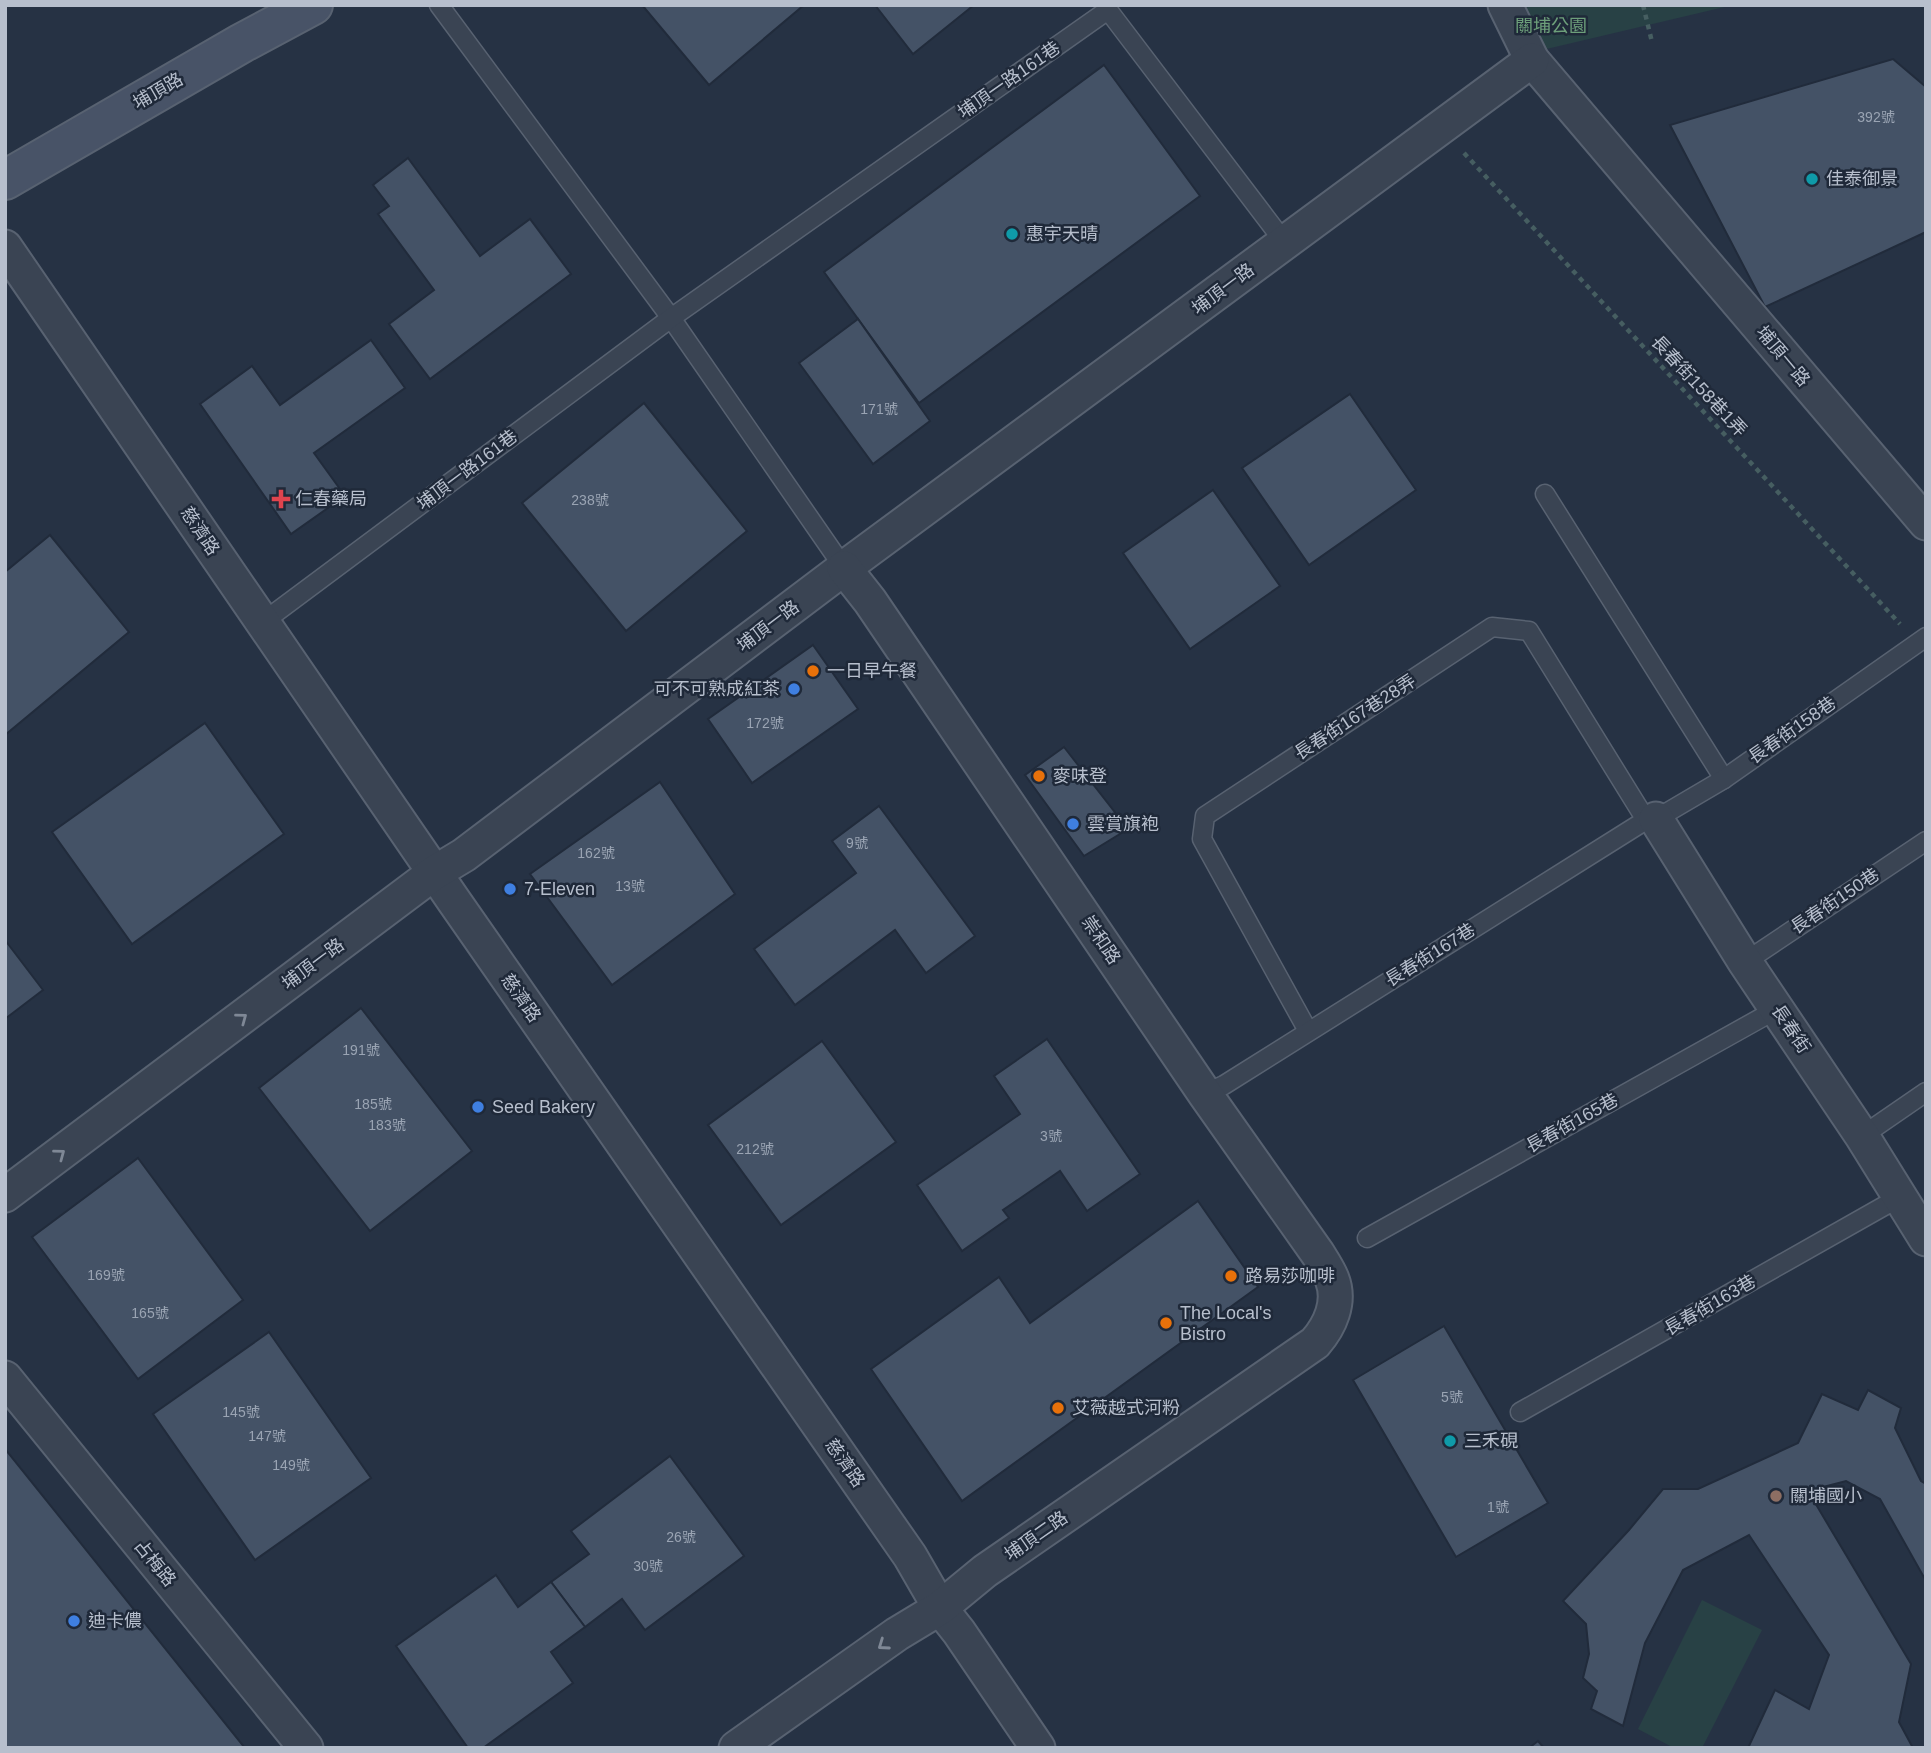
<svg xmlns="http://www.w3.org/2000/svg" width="1931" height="1753" viewBox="0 0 1931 1753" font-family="Helvetica,'Noto Sans TC',sans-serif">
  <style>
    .green { fill: #284145 }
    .building { fill: #445266; stroke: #212b3b; stroke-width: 2 }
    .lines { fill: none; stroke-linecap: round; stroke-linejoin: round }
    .lane-casing { stroke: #586271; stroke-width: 21 }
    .street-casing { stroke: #586271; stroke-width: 37 }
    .secondary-casing { stroke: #586271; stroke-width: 42 }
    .path { stroke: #465e61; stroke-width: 4.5; stroke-dasharray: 5 5; stroke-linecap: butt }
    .lane { stroke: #3a4453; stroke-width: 18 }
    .street { stroke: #3a4453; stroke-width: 33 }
    .secondary { stroke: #485367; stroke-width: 38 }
    .oneway { stroke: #7f8896 }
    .culture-dot { fill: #0f9aa8; stroke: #1f2939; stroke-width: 2.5 }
    .health-dot { fill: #e0444e; stroke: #1f2939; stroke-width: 2.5 }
    .food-dot { fill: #e8710a; stroke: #1f2939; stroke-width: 2.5 }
    .shop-dot { fill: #3f7fe0; stroke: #1f2939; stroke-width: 2.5 }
    .education-dot { fill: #8d6e63; stroke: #1f2939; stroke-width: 2.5 }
    .labels { text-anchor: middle; stroke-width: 5; stroke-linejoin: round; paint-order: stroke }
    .number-label { font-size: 14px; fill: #9aa4b3 }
    .park-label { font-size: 18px; fill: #6d9f7a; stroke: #1f2939 }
    .street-label { font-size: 18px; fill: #b7bfcd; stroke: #1f2939 }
    .poi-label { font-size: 18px; fill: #b7bfcd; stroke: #1f2939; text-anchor: start }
  </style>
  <rect width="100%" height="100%" fill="#263244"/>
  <g class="green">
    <polygon points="1515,5 1733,5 1538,51"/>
    <polygon points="1702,1600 1762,1630 1702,1748 1674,1748 1638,1729"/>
  </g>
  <g class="building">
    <polygon points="642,5 804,5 709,85"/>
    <polygon points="875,5 974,5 913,54"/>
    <polygon points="1893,59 1926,87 1926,232 1765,307 1670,125"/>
    <polygon points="1104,65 1200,196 919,403 824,272"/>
    <polygon points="408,158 480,256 530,219 571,274 430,379 389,324 434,290 378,214 389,206 373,185"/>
    <polygon points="858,319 930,421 873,464 799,363"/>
    <polygon points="371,340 405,388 314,453 345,496 291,534 200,404 252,366 280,405"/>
    <polygon points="1350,394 1416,490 1309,565 1242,468"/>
    <polygon points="644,403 747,531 626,631 522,503"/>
    <polygon points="1213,490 1280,586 1190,649 1123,553"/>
    <polygon points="50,535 129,632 5,735 5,572"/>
    <polygon points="813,645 858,709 752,783 708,719"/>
    <polygon points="205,723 284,834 132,944 52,832"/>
    <polygon points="1064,747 1128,829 1084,856 1025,775"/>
    <polygon points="660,782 735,894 612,985 530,874"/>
    <polygon points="879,806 975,936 926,973 895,930 795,1005 754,949 856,873 832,841"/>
    <polygon points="5,940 43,990 5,1019"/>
    <polygon points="361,1008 472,1151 370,1231 259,1088"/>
    <polygon points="1047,1039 1140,1174 1087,1211 1060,1171 1003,1210 1009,1218 962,1251 917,1185 1020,1114 994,1076"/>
    <polygon points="822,1041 896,1142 781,1225 708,1125"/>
    <polygon points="138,1158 243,1300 138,1379 32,1237"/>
    <polygon points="1198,1201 1258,1287 962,1501 871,1369 999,1277 1030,1323"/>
    <polygon points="1444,1326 1548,1503 1456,1557 1353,1380"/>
    <polygon points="269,1332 371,1478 255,1560 153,1414"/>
    <polygon points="1868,1390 1901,1408 1895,1428 1921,1481 1926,1484 1926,1581 1880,1499 1846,1481 1808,1491 1911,1664 1899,1722 1913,1748 1748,1748 1775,1690 1809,1709 1829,1655 1749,1535 1683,1570 1645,1643 1623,1726 1591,1709 1597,1691 1583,1678 1589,1654 1586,1624 1563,1601 1629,1530 1663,1489 1698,1489 1798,1443 1822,1394 1858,1410"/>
    <polygon points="5,1450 6,1450 245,1748 5,1748"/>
    <polygon points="670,1456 744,1556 645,1630 622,1599 585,1627 551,1582 589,1554 571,1531"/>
    <polygon points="496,1575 518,1607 551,1582 585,1627 551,1652 573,1683 483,1748 468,1748 396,1646"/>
    <polygon points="1538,1741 1544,1748 1529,1748"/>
  </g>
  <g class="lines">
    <g class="lane-casing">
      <g id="lane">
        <polyline points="439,5 671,318 844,568"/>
        <polyline points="1545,494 1724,779"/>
        <polyline points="263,622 671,318 1108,10 1285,243"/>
        <polyline points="1745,962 1926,841"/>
        <polyline points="1308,1031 1202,839 1205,816 1492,627 1529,631 1646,820"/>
        <polyline points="1205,1094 1224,1085 1646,820 1656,819 1724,779 1926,637"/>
        <polyline points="1862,1136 1926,1092"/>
        <polyline points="1367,1238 1777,1009"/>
        <polyline points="1520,1412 1900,1197"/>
      </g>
    </g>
    <g class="street-casing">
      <g id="street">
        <polyline points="1505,5 1532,60 1926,523"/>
        <polyline points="5,247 454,901 910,1556 940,1608 959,1632 1038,1748"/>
        <polyline points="1656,819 1745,962 1862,1136 1926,1239"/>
        <polyline points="5,1195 434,873 464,855 844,568 1532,60"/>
        <polyline points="5,1378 306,1748"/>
        <path d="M736,1748L897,1634L940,1608L985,1571L1315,1343C1330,1326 1341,1302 1332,1279C1329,1271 1323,1262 1318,1254L1205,1094L870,601L844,568"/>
      </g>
    </g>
    <g class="secondary-casing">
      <polyline id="secondary" points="5,180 242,43 313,5"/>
    </g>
    <g class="path">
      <polyline points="1643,5 1652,42"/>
      <polyline points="1464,153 1900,624"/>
    </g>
    <use href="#lane" class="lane"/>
    <use href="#street" class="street"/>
    <use href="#secondary" class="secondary"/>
  </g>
  <defs><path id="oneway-chevron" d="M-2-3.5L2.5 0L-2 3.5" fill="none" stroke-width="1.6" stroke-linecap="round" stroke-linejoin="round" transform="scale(1.75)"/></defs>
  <g class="oneway">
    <use href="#oneway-chevron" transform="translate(242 1018) rotate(-37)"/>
    <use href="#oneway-chevron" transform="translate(60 1154) rotate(-37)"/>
    <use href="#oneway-chevron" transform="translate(883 1645) rotate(145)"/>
  </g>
  <g class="culture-dot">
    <circle cx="1812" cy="179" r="7"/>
    <circle cx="1012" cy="234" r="7"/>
    <circle cx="1450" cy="1441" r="7"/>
  </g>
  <path class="health-dot" d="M277.5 488.5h7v7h7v7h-7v7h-7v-7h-7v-7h7z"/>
  <g class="food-dot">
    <circle cx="813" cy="671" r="7"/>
    <circle cx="1039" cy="776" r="7"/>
    <circle cx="1231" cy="1276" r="7"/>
    <circle cx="1166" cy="1323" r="7"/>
    <circle cx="1058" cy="1408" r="7"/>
  </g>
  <g class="shop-dot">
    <circle cx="794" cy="689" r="7"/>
    <circle cx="1073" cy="824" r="7"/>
    <circle cx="510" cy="889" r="7"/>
    <circle cx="478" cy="1107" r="7"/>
    <circle cx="74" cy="1621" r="7"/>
  </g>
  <circle class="education-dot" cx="1776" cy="1496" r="7"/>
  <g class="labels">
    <g class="number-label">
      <text x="1876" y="122">392號</text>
      <text x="879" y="414">171號</text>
      <text x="590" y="505">238號</text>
      <text x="765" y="728">172號</text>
      <text x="857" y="848">9號</text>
      <text x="596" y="858">162號</text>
      <text x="630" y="891">13號</text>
      <text x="361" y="1055">191號</text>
      <text x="373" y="1109">185號</text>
      <text x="387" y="1130">183號</text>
      <text x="1051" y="1141">3號</text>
      <text x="755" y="1154">212號</text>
      <text x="106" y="1280">169號</text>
      <text x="150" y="1318">165號</text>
      <text x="1452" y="1402">5號</text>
      <text x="241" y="1417">145號</text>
      <text x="267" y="1441">147號</text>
      <text x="291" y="1470">149號</text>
      <text x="1498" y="1512">1號</text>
      <text x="681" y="1542">26號</text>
      <text x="648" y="1571">30號</text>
    </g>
    <g class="park-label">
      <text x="1551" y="32">關埔公園</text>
    </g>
    <g class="street-label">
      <text transform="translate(1009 80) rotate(-35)" y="6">埔頂一路161巷</text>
      <text transform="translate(158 91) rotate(-30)" y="6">埔頂路</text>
      <text transform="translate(1223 289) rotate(-37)" y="6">埔頂一路</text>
      <text transform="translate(1783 356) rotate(50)" y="6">埔頂一路</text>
      <text transform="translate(1699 386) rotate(47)" y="6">長春街158巷1弄</text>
      <text transform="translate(467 470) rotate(-37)" y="6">埔頂一路161巷</text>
      <text transform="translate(200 531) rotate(56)" y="6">慈濟路</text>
      <text transform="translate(768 626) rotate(-37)" y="6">埔頂一路</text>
      <text transform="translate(1355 717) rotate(-33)" y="6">長春街167巷28弄</text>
      <text transform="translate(1792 730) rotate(-35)" y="6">長春街158巷</text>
      <text transform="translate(1835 901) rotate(-34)" y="6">長春街150巷</text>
      <text transform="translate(1101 940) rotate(56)" y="6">崇和路</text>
      <text transform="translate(1430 955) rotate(-32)" y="6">長春街167巷</text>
      <text transform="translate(313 964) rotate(-37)" y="6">埔頂一路</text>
      <text transform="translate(521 998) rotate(55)" y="6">慈濟路</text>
      <text transform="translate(1791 1029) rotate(56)" y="6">長春街</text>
      <text transform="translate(1572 1123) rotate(-29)" y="6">長春街165巷</text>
      <text transform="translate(1710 1305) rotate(-30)" y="6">長春街163巷</text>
      <text transform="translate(845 1463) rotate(55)" y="6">慈濟路</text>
      <text transform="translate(1036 1536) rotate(-35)" y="6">埔頂二路</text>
      <text transform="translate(155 1563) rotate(51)" y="6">占梅路</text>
    </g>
    <g class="poi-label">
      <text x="1826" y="185">佳泰御景</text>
      <text x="1026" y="240">惠宇天晴</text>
      <text x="295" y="505">仁春藥局</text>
      <text x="827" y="677">一日早午餐</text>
      <text x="780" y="695" text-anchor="end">可不可熟成紅茶</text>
      <text x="1053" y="782">麥味登</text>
      <text x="1087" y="830">雲賞旗袍</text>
      <text x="524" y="895">7-Eleven</text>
      <text x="492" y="1113">Seed Bakery</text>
      <text x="1245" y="1282">路易莎咖啡</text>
      <text x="1180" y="1319">The Local's<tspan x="1180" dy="21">Bistro</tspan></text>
      <text x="1072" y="1414">艾薇越式河粉</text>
      <text x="1464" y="1447">三禾硯</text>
      <text x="1790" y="1502">關埔國小</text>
      <text x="88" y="1627">迪卡儂</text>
    </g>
  </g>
  <rect width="1931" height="1753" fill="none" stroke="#b7bfcd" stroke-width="14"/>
</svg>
